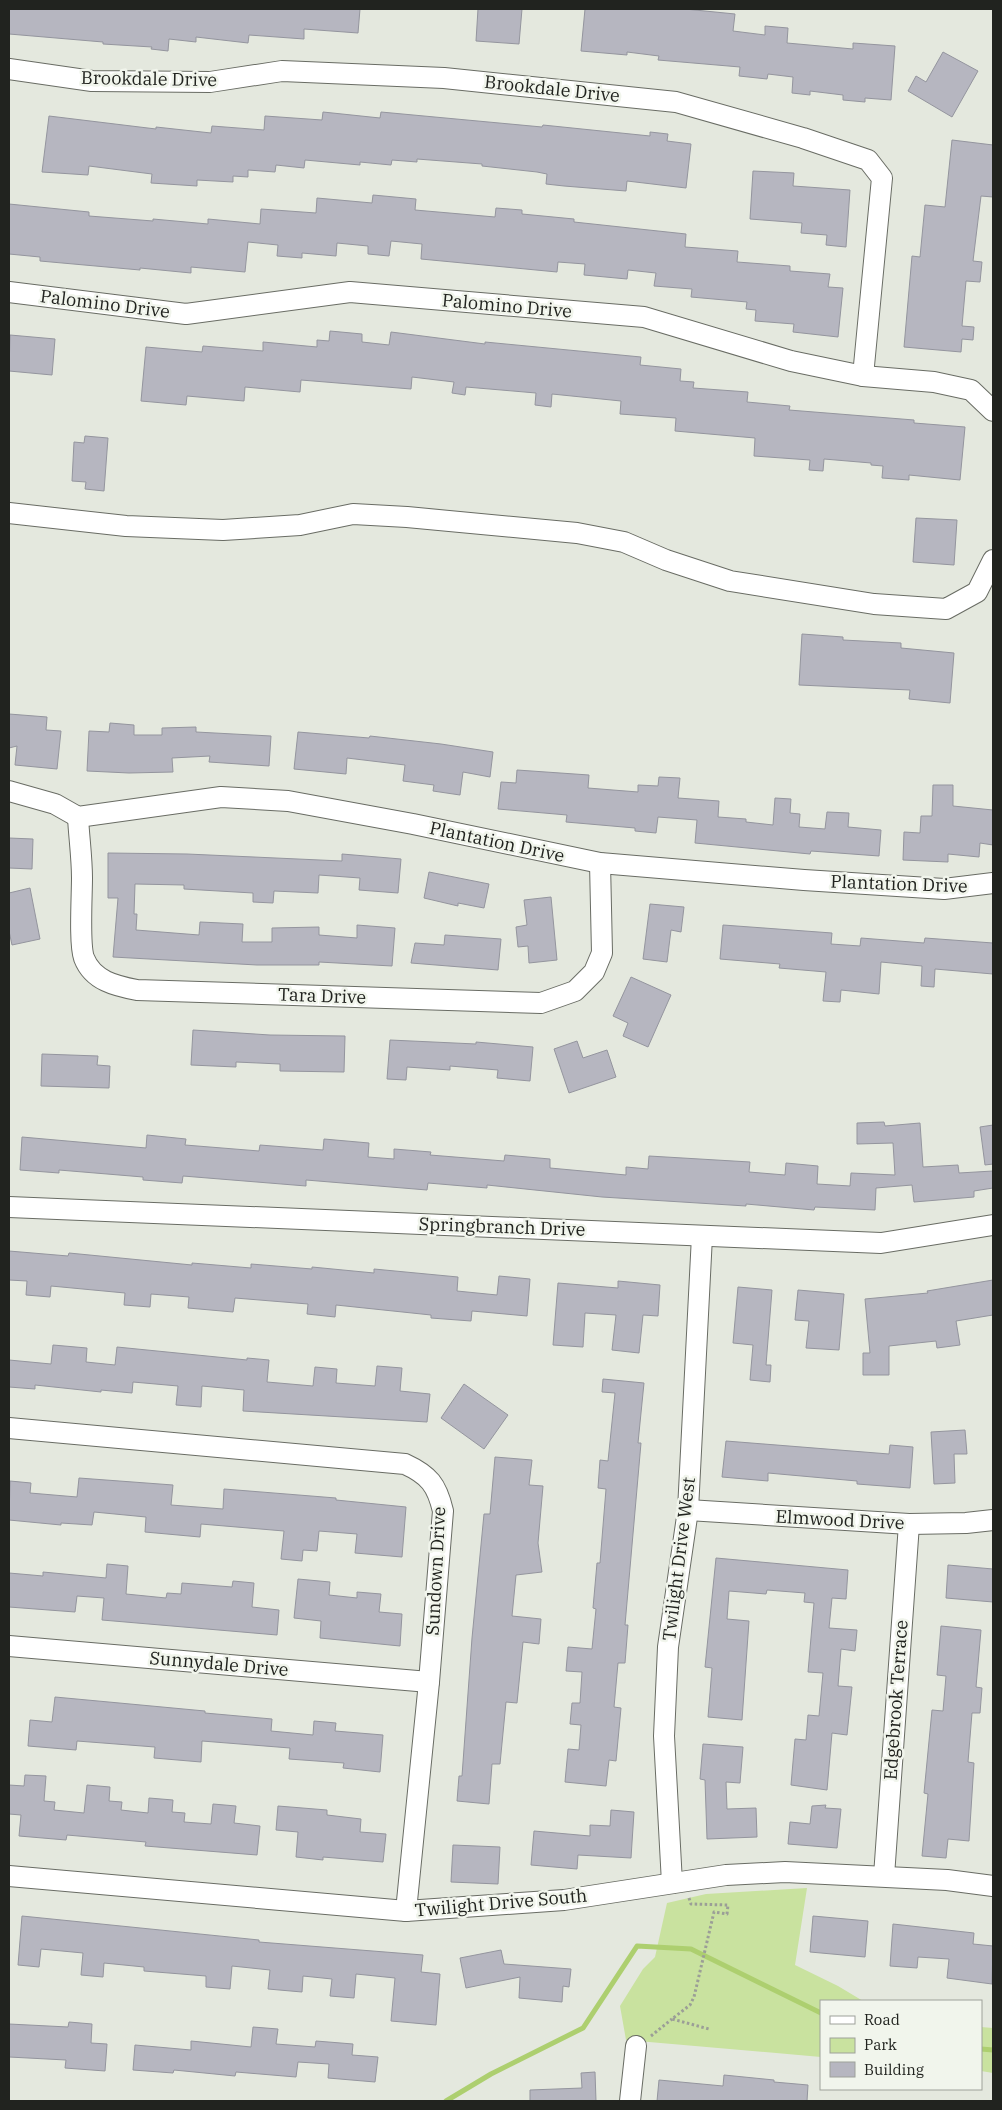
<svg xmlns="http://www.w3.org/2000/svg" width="1002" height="2110" viewBox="0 0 1002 2110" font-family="'IBM Plex Serif',serif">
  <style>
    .green { fill: #c9e29f }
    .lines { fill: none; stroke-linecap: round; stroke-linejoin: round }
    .stream { stroke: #adcf6f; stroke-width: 5 }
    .building { fill: #b6b6c0; stroke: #94959e }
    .street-casing { stroke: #696c64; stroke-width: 22 }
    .path { stroke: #9b9e97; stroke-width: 3; stroke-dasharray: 2.5 2.5; stroke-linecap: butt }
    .street { stroke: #fff; stroke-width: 20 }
    .labels { text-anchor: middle; stroke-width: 5; stroke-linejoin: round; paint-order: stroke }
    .street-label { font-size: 18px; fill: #21231f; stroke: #f1f5ec }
  </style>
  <rect width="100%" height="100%" fill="#e4e8de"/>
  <g class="green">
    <polygon points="807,1888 795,1965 838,1986 863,2001 821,2001 821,2057 626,2040 620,2006 643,1969 655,1957 667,1903 706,1894"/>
    <polygon points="981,2027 993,2028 993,2073 981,2071"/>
  </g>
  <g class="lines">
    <g class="stream">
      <polyline points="981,2049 993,2050"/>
      <polyline points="446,2101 491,2074 583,2028 637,1946 691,1949 821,2013"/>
    </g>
  </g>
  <g class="building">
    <polygon points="9,9 360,9 358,33 304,29 304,39 249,35 248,43 196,37 196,42 169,39 168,51 151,49 152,47 103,44 103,42 9,34"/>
    <polygon points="478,9 522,9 519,44 476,41"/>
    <polygon points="585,9 685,9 735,14 733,31 765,35 765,26 788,28 787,43 853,49 853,43 895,46 891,100 865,98 865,102 843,100 843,95 810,91 810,95 792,93 793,77 768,74 767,79 739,76 740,67 658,60 659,56 627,52 627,55 581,51"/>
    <polygon points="943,52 978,71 952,117 908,91 916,76 926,82"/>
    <polygon points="323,112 380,118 381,112 542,127 543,125 650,136 650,132 668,134 667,141 691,144 686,188 627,181 626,191 564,186 546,184 547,174 537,172 482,166 482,164 417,159 417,162 392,160 391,165 360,162 360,165 305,160 304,168 276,165 275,172 248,170 248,177 233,176 233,182 197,180 197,186 151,183 152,174 89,166 88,175 42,172 49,116 156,129 156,127 211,133 212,126 264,130 265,116 322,120"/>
    <polygon points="952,140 993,145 993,197 981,196 973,261 982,262 980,282 966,281 962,326 974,327 973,340 962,339 961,352 904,347 912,256 920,257 925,205 945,207"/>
    <polygon points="753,171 794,173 793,186 850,190 846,247 826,245 827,235 801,233 802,223 750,219"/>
    <polygon points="373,195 416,199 415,210 495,217 496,208 522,210 522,214 574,219 574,222 686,234 685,247 738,251 737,262 790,266 790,271 830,274 828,287 843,288 838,337 793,332 794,324 755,321 756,310 746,309 747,302 691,297 692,289 654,286 656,273 628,270 627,279 584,275 585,264 558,262 557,272 421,259 422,244 391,241 389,256 368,254 368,246 337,243 336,256 302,253 302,258 277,256 278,245 248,242 245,272 191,267 191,273 140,268 140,270 40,261 40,257 9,254 9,204 89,212 89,216 153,221 153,219 208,224 208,219 260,224 261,209 316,213 317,198 372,203"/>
    <polygon points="330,331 362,334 362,342 389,345 391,332 485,344 485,342 641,357 640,365 681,369 680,381 694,382 693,388 748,392 747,402 790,406 789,410 914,420 914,423 965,427 960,480 909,475 909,480 882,478 883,466 871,465 871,463 824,459 823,471 809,470 810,460 754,456 755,438 675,431 676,418 620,414 621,401 552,394 551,407 535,405 536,393 466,387 465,395 452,393 454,382 412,377 411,389 301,380 300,392 245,387 244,401 187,396 186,405 141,401 146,347 202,352 203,346 263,351 263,342 317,347 317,340 329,341"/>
    <polygon points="10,335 55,339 52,375 9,371"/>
    <polygon points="85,436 108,438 104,491 85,489 86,482 72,481 74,442 84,443"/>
    <polygon points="916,518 957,520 954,565 913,562"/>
    <polygon points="802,634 843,637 843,640 901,643 901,648 954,653 950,703 909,699 910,690 799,685"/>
    <polygon points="9,714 47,717 46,730 61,731 57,769 15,765 17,746 9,748"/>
    <polygon points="110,723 134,725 134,735 162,735 162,728 196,727 196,732 271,736 269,766 209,762 210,756 172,758 173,772 129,773 87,771 89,731 109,732"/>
    <polygon points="298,732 369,738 370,736 441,744 493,752 490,777 463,772 460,795 433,791 434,785 403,781 405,765 347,758 346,774 294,769"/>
    <polygon points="517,770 589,775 588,788 638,792 638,785 658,786 659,777 680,778 678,798 719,801 718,817 746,819 746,822 773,825 775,798 791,799 790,813 800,814 799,827 825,829 827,812 849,813 848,827 881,830 879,856 811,851 810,854 695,843 697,820 658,817 656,833 635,831 635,828 566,822 567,815 498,809 501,782 516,783"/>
    <polygon points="933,785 953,785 953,806 993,810 993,845 980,843 979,857 948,854 948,862 903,860 904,832 920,833 921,816 932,816"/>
    <polygon points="9,838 33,839 32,869 9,868"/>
    <polygon points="108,853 187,854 342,861 342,854 401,859 398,893 359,890 360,878 319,875 318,893 274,891 273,903 253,902 253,893 184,889 184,885 135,884 134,914 137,914 136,930 199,935 200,922 243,924 242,942 272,942 272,928 319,927 319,935 357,938 357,925 395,928 392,966 319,962 319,965 257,965 113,957 118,898 108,898"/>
    <polygon points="429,872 489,884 484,908 458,903 458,906 424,898"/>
    <polygon points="30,888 40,939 12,945 9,931 9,893"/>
    <polygon points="551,897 557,960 529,963 528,946 518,947 516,927 527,925 524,900"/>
    <polygon points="650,904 684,907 681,932 671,930 667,962 643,959"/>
    <polygon points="723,925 832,933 831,944 860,946 861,938 924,943 925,938 993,943 993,974 935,969 934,987 921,986 922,966 881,962 879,994 841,990 840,1002 823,1001 826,972 779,968 780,964 720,959"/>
    <polygon points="445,935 501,939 498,970 411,963 415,943 444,945"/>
    <polygon points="631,977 671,995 648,1047 623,1036 628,1023 613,1016"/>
    <polygon points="193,1030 270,1035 345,1036 344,1072 280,1071 280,1064 236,1062 236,1067 191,1065"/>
    <polygon points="390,1040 476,1044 476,1042 533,1047 530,1081 497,1078 498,1070 450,1066 450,1070 407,1067 406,1080 387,1079"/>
    <polygon points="577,1041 583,1058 607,1050 616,1077 569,1093 554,1049"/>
    <polygon points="42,1054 98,1056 97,1065 110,1066 109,1088 41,1086"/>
    <polygon points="884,1122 885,1126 920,1123 923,1167 958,1165 959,1173 993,1171 993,1188 974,1191 974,1197 914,1202 912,1185 876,1188 875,1210 815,1207 814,1210 746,1204 746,1206 602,1197 487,1185 487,1188 428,1183 427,1190 306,1180 306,1186 183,1176 182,1183 143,1180 143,1177 59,1170 59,1173 20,1170 22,1137 146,1148 147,1135 186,1139 185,1145 259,1151 260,1145 323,1150 324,1139 369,1143 368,1157 394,1159 394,1149 431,1152 430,1155 504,1161 505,1155 550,1159 550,1168 626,1175 626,1167 648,1169 649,1156 750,1162 749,1172 785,1175 786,1163 818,1166 817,1184 850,1186 851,1173 895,1175 893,1143 857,1144 857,1123"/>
    <polygon points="993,1125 993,1164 985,1165 980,1127"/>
    <polygon points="9,1251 68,1256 69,1253 192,1265 192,1263 251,1268 251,1264 312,1269 312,1267 374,1273 374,1269 458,1277 457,1291 497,1295 499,1276 530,1279 527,1316 472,1311 471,1321 431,1318 431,1315 336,1305 335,1317 307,1314 308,1304 235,1298 233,1312 188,1308 189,1297 151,1294 150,1307 124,1305 125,1293 51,1286 50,1297 26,1295 27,1281 9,1280"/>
    <polygon points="993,1280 993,1315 956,1321 960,1345 937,1348 936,1341 889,1346 889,1375 863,1375 863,1353 870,1353 865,1299 928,1293 927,1291"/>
    <polygon points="618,1281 660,1285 658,1316 643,1315 639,1353 612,1350 616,1315 585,1313 583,1347 553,1345 558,1283 618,1288"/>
    <polygon points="738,1287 772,1290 766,1365 771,1365 770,1382 750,1380 753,1345 733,1343"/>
    <polygon points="798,1290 844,1294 839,1350 806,1348 809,1321 795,1320"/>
    <polygon points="53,1345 87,1348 86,1362 115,1365 117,1347 247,1360 247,1358 269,1360 267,1382 313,1386 315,1367 337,1369 336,1383 375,1386 377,1366 402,1368 400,1391 430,1394 427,1422 243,1411 244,1390 202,1386 201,1407 176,1405 178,1386 133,1382 132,1393 101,1390 101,1392 35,1385 35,1389 9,1387 9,1360 51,1364"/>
    <polygon points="603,1379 644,1383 638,1443 641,1443 625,1625 628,1625 625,1663 618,1663 614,1707 621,1708 616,1761 609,1760 606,1786 565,1782 568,1749 579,1750 581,1725 570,1724 572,1703 580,1703 582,1672 566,1671 568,1647 592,1649 596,1609 593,1608 597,1563 600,1563 606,1489 598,1488 600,1460 608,1461 615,1393 602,1392"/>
    <polygon points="464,1384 508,1415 484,1449 441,1418"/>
    <polygon points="965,1430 967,1454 954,1454 955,1483 934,1484 931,1432"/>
    <polygon points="726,1441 889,1454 890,1445 913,1447 910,1488 857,1484 857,1481 768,1473 768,1481 722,1477"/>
    <polygon points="495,1457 532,1460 529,1485 543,1486 538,1543 542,1572 516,1575 512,1616 541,1619 539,1644 523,1642 517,1703 506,1702 500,1764 492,1764 489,1804 457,1801 459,1776 462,1776 472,1638 484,1514 490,1514"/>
    <polygon points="79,1478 173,1485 171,1505 223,1509 224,1489 336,1498 336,1500 406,1507 402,1557 355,1553 357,1534 319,1531 317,1551 303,1550 302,1561 281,1559 284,1531 201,1524 200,1537 145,1532 146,1517 94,1512 92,1525 61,1523 61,1525 9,1520 10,1481 31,1483 30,1493 77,1497"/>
    <polygon points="716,1558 848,1570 846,1599 832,1598 829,1628 857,1630 855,1651 841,1649 838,1686 852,1687 847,1735 832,1733 827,1790 791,1785 795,1739 806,1740 808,1715 819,1716 823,1673 808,1672 814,1603 804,1602 805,1593 767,1590 766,1594 729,1591 727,1619 749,1621 742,1720 708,1717 712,1668 705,1667"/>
    <polygon points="107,1564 128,1566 126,1594 166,1598 167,1593 181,1594 182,1583 232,1587 233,1581 254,1583 252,1607 279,1610 277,1635 102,1620 104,1598 77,1596 75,1612 9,1607 9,1573 43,1576 43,1572 106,1578"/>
    <polygon points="948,1565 993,1569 993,1602 946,1598"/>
    <polygon points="298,1579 330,1582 329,1595 357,1598 357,1592 381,1594 379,1612 402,1614 400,1646 320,1638 321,1621 294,1618"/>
    <polygon points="941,1626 981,1630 976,1687 982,1688 980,1713 972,1713 968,1762 974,1763 969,1841 948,1839 946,1858 922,1856 928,1794 924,1793 932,1710 943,1711 946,1676 937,1675"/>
    <polygon points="55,1697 205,1711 205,1713 272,1719 271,1731 313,1735 314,1721 336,1723 335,1731 383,1735 380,1772 343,1768 344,1763 289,1759 290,1748 202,1741 201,1762 154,1758 155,1747 77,1741 76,1750 28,1746 30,1720 52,1722"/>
    <polygon points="703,1744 743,1747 740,1783 726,1782 727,1809 756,1808 757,1837 707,1839 705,1780 700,1779"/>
    <polygon points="25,1775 46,1776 44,1801 55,1802 54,1810 84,1813 87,1785 110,1787 109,1801 122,1802 121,1810 148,1813 149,1798 173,1800 172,1812 185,1813 184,1822 211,1824 213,1804 236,1806 234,1823 260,1826 257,1855 145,1846 146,1842 67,1835 66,1840 19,1836 21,1815 9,1814 9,1785 24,1786"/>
    <polygon points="826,1805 825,1808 841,1809 837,1848 788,1844 790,1822 810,1824 812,1806"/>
    <polygon points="278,1806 327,1810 327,1815 361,1819 360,1832 386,1834 383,1862 323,1857 323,1860 296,1857 298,1832 276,1830"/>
    <polygon points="611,1810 634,1812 631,1858 578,1855 577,1869 531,1865 534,1831 590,1836 590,1825 610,1826"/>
    <polygon points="453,1845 500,1847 498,1884 451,1882"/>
    <polygon points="22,1916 259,1940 259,1942 423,1955 421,1972 440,1974 436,2025 391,2021 395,1978 356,1974 354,1998 330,1996 332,1979 303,1976 302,1992 268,1989 270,1970 232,1966 230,1989 206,1987 206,1976 144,1971 144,1967 104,1963 103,1977 81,1975 83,1953 41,1949 39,1967 18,1965"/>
    <polygon points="813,1916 868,1921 865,1957 810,1952"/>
    <polygon points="893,1924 974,1933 973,1944 993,1946 992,1984 947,1978 949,1959 918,1957 917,1968 890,1966"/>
    <polygon points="501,1950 504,1964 571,1969 569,1987 563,1986 562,2002 519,1998 520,1977 466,1988 460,1958"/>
    <polygon points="69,2022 92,2024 91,2043 107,2044 105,2071 65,2068 66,2060 9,2057 9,2024 68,2027"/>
    <polygon points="253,2027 278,2029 276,2044 315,2047 316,2041 353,2044 352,2055 378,2057 375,2082 328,2078 329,2064 298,2062 296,2077 236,2072 235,2076 174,2070 173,2073 133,2070 135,2045 191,2050 191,2041 251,2047"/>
    <polygon points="595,2072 596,2101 530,2101 530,2090 582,2088 581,2073"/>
    <polygon points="724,2075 774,2080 774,2082 808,2085 807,2101 657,2101 659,2080 723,2086"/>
  </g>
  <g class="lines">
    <g class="street-casing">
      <g id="street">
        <polyline points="9,69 92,81 210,82 282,71 444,78 676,102 803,138 868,160 882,178 863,376"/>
        <polyline points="9,292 186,314 350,292 644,317 791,361 863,376 934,382 971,390 993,411"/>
        <polyline points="9,513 126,526 223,530 300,525 353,514 407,517 577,533 624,542 666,560 730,581 874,604 946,609 977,592 993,560"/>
        <polyline points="9,791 55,804 78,817 221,797 288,801 413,824 600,863 804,880 944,889 993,883"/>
        <path d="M78,817C79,837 82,858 82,878C82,896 79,944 84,958C93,981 116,986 137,990L541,1003L575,991L594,972L602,953L600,863"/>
        <polyline points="9,1207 881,1243 993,1225"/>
        <path d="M9,1428L405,1464C429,1475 437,1485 443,1511L429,1682L406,1911"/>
        <polyline points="688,1510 909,1524 966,1523 993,1520"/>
        <polyline points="9,1646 429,1682"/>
        <polyline points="9,1876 406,1911 564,1900 726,1875 785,1872 947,1880 993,1886"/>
        <polyline points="884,1876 909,1524"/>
        <polyline points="672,1883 664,1736 668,1647 688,1510 702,1236"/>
        <polyline points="630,2101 636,2046"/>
      </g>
    </g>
    <g class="path">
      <polyline points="689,1898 691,1904 728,1905 727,1914 714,1912 694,1997 690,2005 672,2019 709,2029"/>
      <polyline points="651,2036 672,2019"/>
    </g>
    <use href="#street" class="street"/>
  </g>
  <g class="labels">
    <g class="street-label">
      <text transform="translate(149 79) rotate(1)" y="6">Brookdale Drive</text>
      <text transform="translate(552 89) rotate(6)" y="6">Brookdale Drive</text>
      <text transform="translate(105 304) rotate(7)" y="6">Palomino Drive</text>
      <text transform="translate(507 306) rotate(5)" y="6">Palomino Drive</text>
      <text transform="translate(497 842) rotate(12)" y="6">Plantation Drive</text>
      <text transform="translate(899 884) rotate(2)" y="6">Plantation Drive</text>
      <text transform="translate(322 996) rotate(2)" y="6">Tara Drive</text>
      <text transform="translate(502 1227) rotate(2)" y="6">Springbranch Drive</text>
      <text transform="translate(840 1520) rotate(3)" y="6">Elmwood Drive</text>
      <text transform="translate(679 1559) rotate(-83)" y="6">Twilight Drive West</text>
      <text transform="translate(436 1571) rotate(-87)" y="6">Sundown Drive</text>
      <text transform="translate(219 1664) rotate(5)" y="6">Sunnydale Drive</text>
      <text transform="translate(896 1700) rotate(-86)" y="6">Edgebrook Terrace</text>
      <text transform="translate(501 1903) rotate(-5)" y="6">Twilight Drive South</text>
    </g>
  </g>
  <rect width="1002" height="2110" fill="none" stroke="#21231f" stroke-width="20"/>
  <rect x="820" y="2000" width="162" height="90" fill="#f1f5ec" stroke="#9ea19a"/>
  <rect x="830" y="2016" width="25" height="8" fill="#ffffff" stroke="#9ea19a"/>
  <text x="864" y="2025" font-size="15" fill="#21231f">Road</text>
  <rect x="830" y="2038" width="25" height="15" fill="#c9e29f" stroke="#9ea19a"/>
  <text x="864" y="2050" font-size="15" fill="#21231f">Park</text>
  <rect x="830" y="2062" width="25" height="15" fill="#b6b6c0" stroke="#9ea19a"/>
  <text x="864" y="2075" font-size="15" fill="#21231f">Building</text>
</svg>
